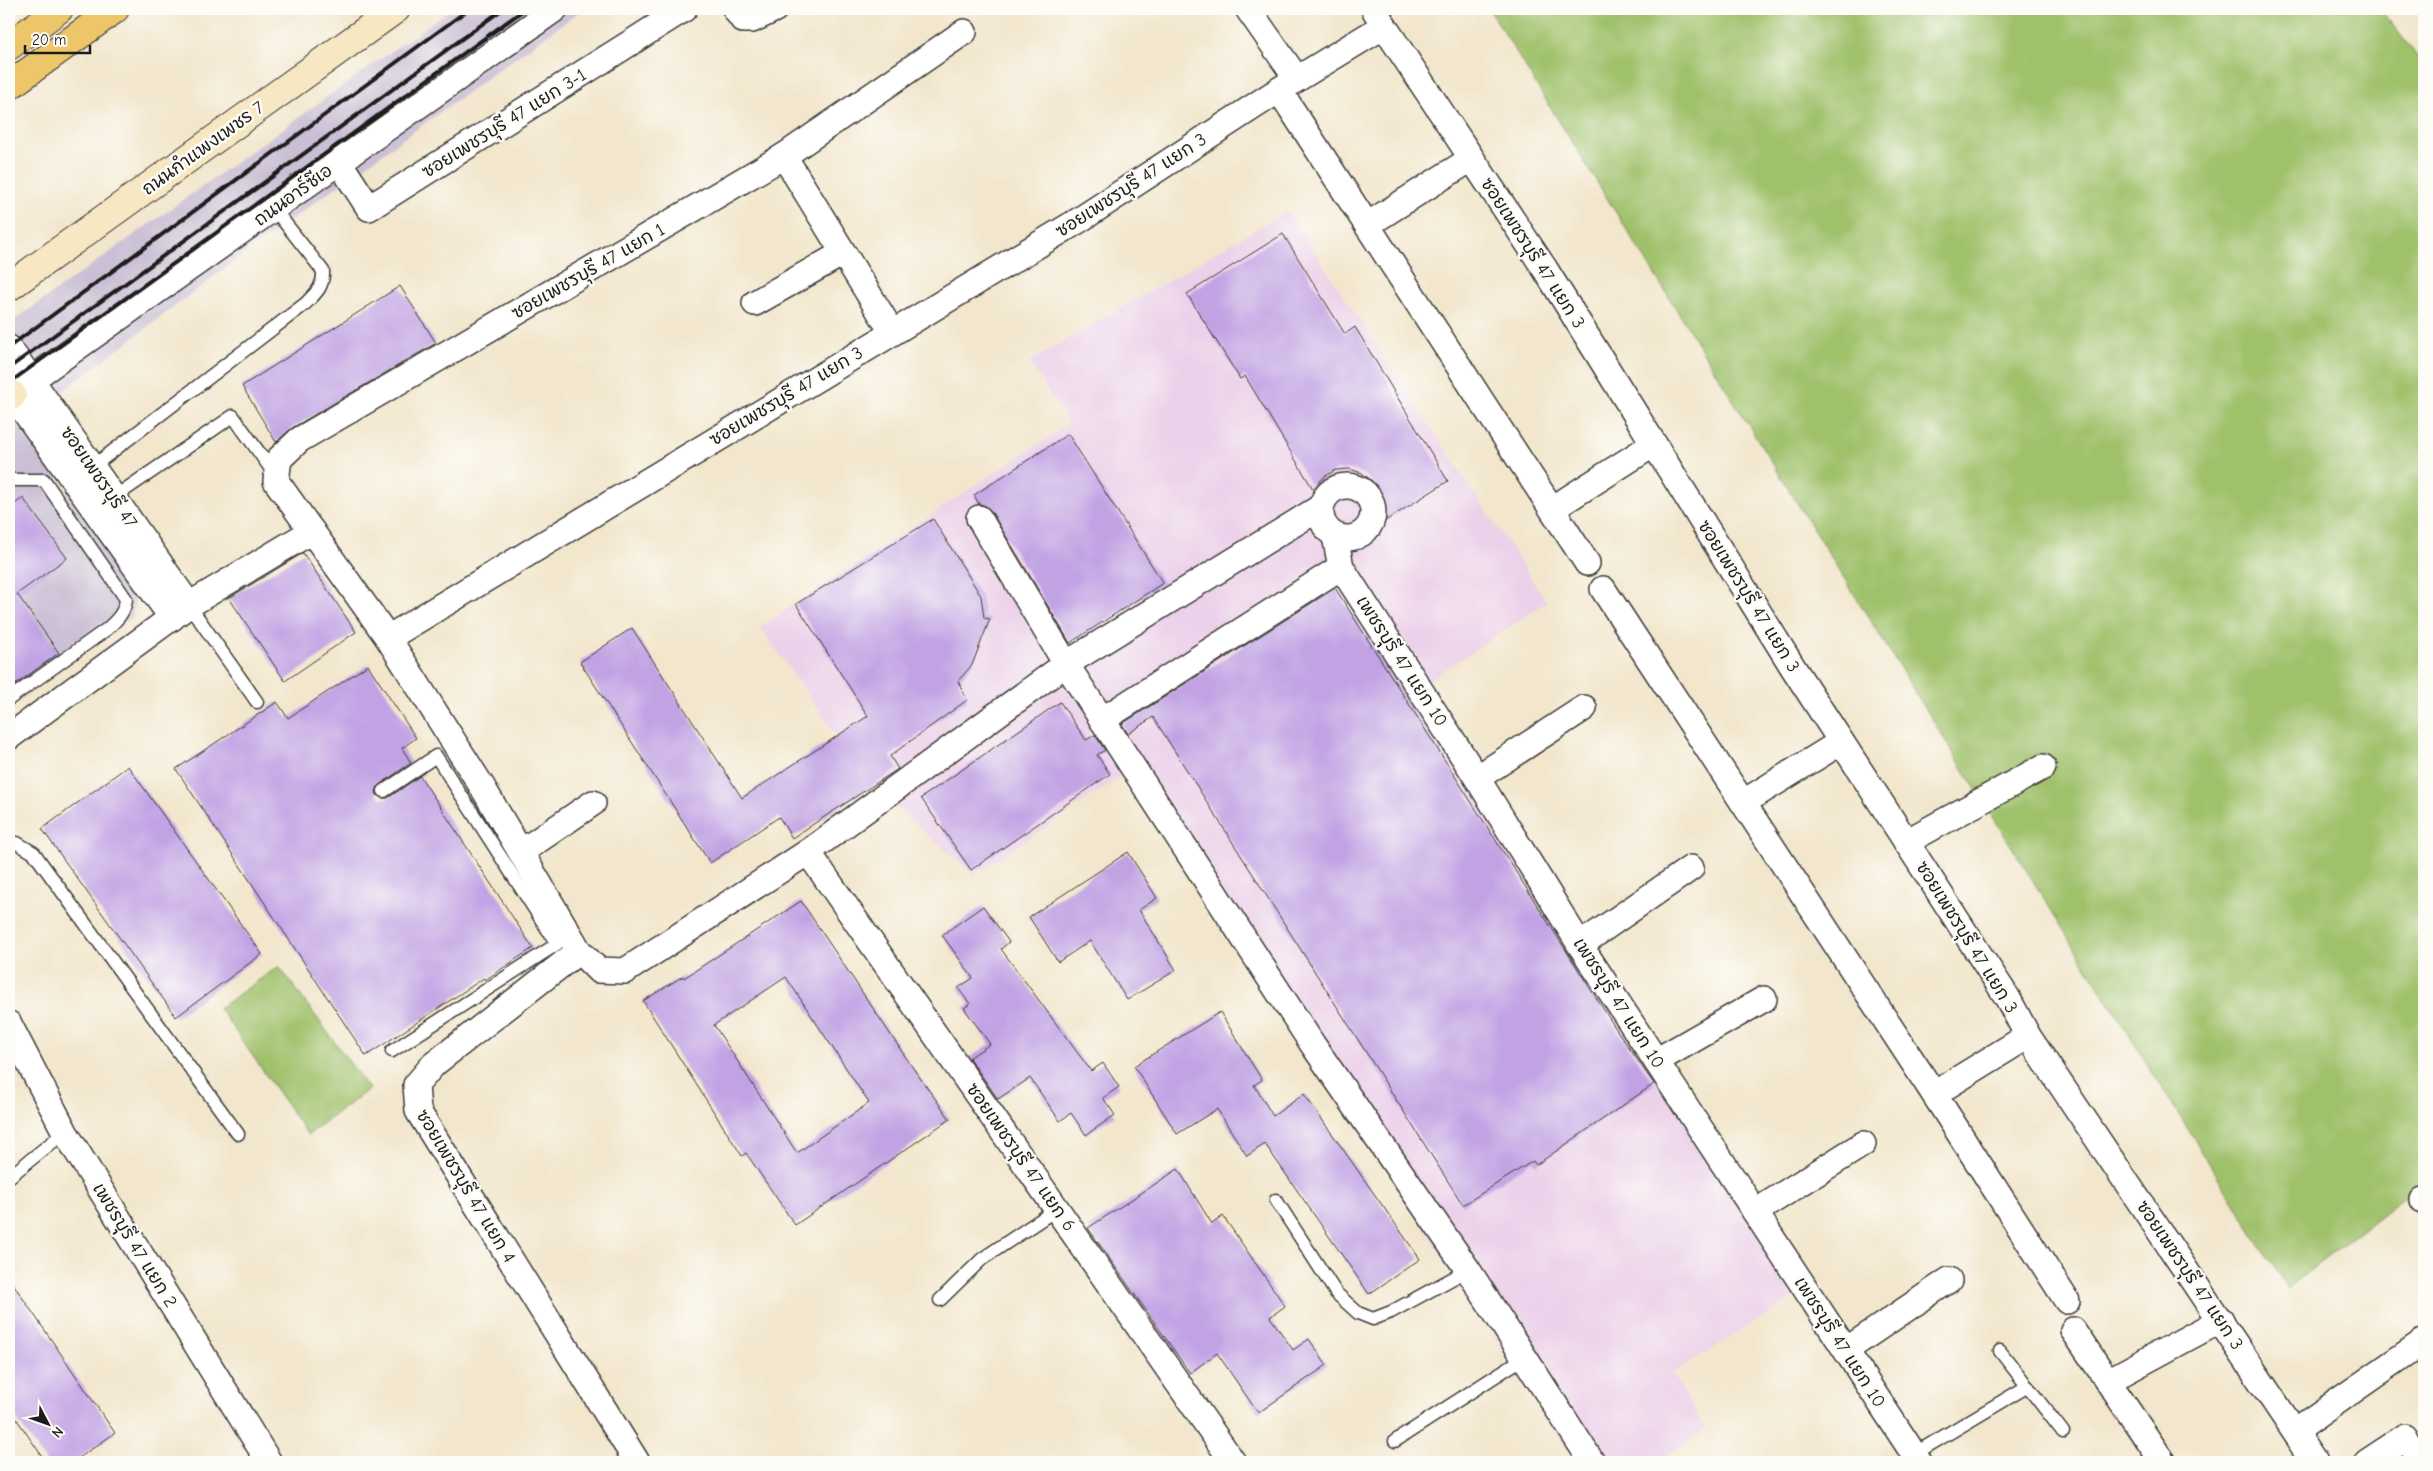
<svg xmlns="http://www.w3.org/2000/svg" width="2433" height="1471" viewBox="0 0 2433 1471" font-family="'Comic Neue','Playpen Sans Thai',sans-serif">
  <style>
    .built { fill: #ecd1ea }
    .industrial { fill: #cbbfd5 }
    .green { fill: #9fc16a; stroke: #5e6e43 }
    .building { fill: #c1a3e4; fill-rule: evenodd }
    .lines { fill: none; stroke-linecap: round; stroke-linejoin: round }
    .lane-casing { stroke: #3c3a36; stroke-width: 15 }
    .street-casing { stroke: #3c3a36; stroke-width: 28 }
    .secondary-casing { stroke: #3c3a36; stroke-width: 30 }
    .primary-casing { stroke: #3c3a36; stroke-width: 30 }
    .lane { stroke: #fff; stroke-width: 12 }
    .street { stroke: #fff; stroke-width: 25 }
    .secondary { stroke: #f7e8c3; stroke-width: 28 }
    .primary { stroke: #ecc669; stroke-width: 28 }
    .rail { stroke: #1c1c1c; stroke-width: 4 }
    .labels { text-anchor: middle; stroke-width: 5; stroke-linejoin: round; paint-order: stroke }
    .street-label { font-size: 18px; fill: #1c1c1c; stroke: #fdfcf7 }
  </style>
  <rect width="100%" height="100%" fill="#fdfcf7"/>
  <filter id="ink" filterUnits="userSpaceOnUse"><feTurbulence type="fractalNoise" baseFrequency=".02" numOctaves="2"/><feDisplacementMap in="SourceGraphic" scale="10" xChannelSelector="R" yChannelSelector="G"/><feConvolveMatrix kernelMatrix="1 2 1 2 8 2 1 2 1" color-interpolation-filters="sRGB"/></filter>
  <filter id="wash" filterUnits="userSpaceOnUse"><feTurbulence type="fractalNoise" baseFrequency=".0096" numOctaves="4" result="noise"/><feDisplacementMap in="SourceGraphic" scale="20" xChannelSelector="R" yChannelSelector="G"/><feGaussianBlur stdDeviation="1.12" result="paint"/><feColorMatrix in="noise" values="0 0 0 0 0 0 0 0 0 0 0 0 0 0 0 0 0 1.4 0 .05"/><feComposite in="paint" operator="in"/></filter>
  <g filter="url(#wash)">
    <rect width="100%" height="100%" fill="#f2e6cc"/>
    <polygon class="built" points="1287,211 1547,602 1419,687 1804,1291 1672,1374 1706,1430 1655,1462 1576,1462 1129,771 974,875 873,787 760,627 1069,424 1029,362"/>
    <polygon class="industrial" points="451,9 583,9 253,247 18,425 137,587 133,616 9,708 9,324"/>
    <g class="green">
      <polygon points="1489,9 2380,9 2424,65 2424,1182 2287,1288"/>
      <polygon points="279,966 369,1089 308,1135 219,1008"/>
    </g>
    <g id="blocks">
      <g class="building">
        <polygon points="1283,234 1345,334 1355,327 1448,481 1379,525 1379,493 1372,481 1362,473 1349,469 1336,470 1324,477 1313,489 1245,376 1240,379 1187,294"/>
        <polygon points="400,286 436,343 292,428 276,442 242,386"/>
        <polygon points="1068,434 1163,583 1070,643 991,511 986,506 979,504 974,495"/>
        <polygon points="23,498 67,558 17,594 59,653 9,689 9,508"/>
        <polygon points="933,519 981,596 984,618 990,619 972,665 958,681 967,700 890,756 898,769 792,838 779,817 710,863 580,662 632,628 742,798 868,716 796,604"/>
        <polygon points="303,553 356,632 285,681 229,598"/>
        <polygon points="1335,588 1616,1029 1654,1084 1536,1165 1533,1161 1463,1205 1153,717 1128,734 1122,724"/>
        <polygon points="368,665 416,738 402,748 411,763 379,785 376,791 377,795 381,798 388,798 420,776 533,948 485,980 484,978 366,1056 176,769 277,702 288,718"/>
        <polygon points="1060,702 1086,740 1095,735 1105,750 1097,755 1110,774 971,870 921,798"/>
        <polygon points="128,766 262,954 176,1017 42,829"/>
        <polygon points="1128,852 1157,898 1139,910 1176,970 1127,1000 1090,941 1058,962 1029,917"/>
        <path d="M801,901L915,1071L950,1119L795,1225L746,1153L742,1156L643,1001L683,976L684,978ZM786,977L869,1103L797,1153L714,1025Z"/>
        <polygon points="983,906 1009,942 1001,949 1091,1071 1103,1063 1119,1087 1103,1098 1115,1115 1086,1135 1071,1113 1060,1121 1030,1078 998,1099 969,1058 990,1044 964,1008 970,1004 958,988 973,978 942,935"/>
        <polygon points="1220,1012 1262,1080 1254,1085 1273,1116 1304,1094 1420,1259 1369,1294 1265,1144 1247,1156 1217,1109 1177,1134 1134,1066"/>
        <polygon points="1178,1169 1212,1224 1223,1216 1285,1306 1270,1317 1293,1350 1309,1339 1327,1365 1258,1413 1217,1353 1190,1373 1088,1228"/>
        <polygon points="9,1278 115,1433 73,1462 46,1462 9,1408"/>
      </g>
    </g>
  </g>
  <g filter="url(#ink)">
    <use href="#blocks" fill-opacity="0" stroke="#3c3a36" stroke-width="1"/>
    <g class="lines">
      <g class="lane-casing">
        <g id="lane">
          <path d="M92,467L305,304C315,294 324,287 323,271L274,209"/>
          <path d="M9,480H44L126,599C125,612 117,620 107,629L9,699"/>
          <polyline points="113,498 233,416 276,476"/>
          <polyline points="189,605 257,702"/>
          <polyline points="384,791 436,756 557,944 392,1051"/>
          <polyline points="9,843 17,843 34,853 238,1134"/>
          <polyline points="9,1177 65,1132"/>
          <polyline points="1276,1200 1336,1293 1358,1313 1373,1319 1391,1312 1468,1270"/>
          <polyline points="940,1300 982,1259 1057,1209"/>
          <polyline points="2000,1351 2063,1432"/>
          <polyline points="1395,1441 1525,1357"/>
          <polyline points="1914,1454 2028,1386"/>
        </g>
      </g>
      <g class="street-casing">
        <g id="street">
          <polyline points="735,9 743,20 752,20 775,9"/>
          <polyline points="1248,9 1297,79"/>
          <polyline points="1374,9 1384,26"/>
          <polyline points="964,32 784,156 299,440 279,459 276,481 388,638 483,788 579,951 598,970 625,971 808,852 1066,664 1321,507"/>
          <polyline points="1279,90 1587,563"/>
          <polyline points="784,156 892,332"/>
          <polyline points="339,162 369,208 684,9"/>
          <polyline points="1367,225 1471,159"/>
          <polyline points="755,303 843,253"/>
          <polyline points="9,348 189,605"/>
          <polyline points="31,380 555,9"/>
          <polyline points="9,390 172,618"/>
          <circle cx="1347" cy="512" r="26"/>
          <polyline points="1552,509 1654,444"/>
          <polyline points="979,518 1066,664 1313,1045 1468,1270 1592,1462"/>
          <polyline points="1335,536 1341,567 1477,778 1580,945 1919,1462"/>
          <polyline points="1603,589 1934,1094 2067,1301"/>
          <polyline points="388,638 1081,219 1279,90 1384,26 1545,269 1794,669 2007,997 2028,1036 2315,1462"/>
          <polyline points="1102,720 1341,567"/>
          <polyline points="9,737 189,605 312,531"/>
          <polyline points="1477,778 1584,708"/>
          <polyline points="1744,802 1841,742"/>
          <polyline points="1906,842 2043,767"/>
          <polyline points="521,852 593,803"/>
          <polyline points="808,852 1233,1462"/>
          <polyline points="1580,945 1691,868"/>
          <polyline points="579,951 434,1064 416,1085 418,1111 637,1462"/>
          <polyline points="9,1024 65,1132 269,1462"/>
          <polyline points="1656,1061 1764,999"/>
          <polyline points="1934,1094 2028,1036"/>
          <polyline points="2423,1200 2424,1201"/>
          <polyline points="1755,1212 1863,1144"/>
          <polyline points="2073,1330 2163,1462"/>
          <polyline points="1846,1350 1949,1280"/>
          <polyline points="2108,1381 2221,1320"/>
          <polyline points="2295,1431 2424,1341"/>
          <polyline points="2367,1462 2405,1437 2422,1462"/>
        </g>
      </g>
      <g class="secondary-casing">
        <g id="secondary">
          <polyline points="9,287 396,9"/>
          <polyline points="9,397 12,395"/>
        </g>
      </g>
      <g class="primary-casing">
        <g id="primary">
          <polyline points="9,46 59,9"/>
          <polyline points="9,86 115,9"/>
        </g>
      </g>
      <use href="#lane" class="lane"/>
      <use href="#street" class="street"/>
      <use href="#secondary" class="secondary"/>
      <use href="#primary" class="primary"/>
      <g class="rail">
        <polyline points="9,347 469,9"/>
        <polyline points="9,368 503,9"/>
        <polyline points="9,383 525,9"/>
      </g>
    </g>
  </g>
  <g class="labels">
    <g class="street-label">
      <text transform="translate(504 123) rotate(-32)" y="6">ซอยเพชรบุรี 47 แยก 3-1</text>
      <text transform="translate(203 148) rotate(-36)" y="6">ถนนกำแพงเพชร 7</text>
      <text transform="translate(1131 185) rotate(-33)" y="6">ซอยเพชรบุรี 47 แยก 3</text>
      <text transform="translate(293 195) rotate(-36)" y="6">ถนนอาร์ซีเอ</text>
      <text transform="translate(1533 253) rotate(57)" y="6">ซอยเพชรบุรี 47 แยก 3</text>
      <text transform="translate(588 271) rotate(-30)" y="6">ซอยเพชรบุรี 47 แยก 1</text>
      <text transform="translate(786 396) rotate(-31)" y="6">ซอยเพชรบุรี 47 แยก 3</text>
      <text transform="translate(99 477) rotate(55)" y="6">ซอยเพชรบุรี 47</text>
      <text transform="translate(1749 596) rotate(58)" y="6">ซอยเพชรบุรี 47 แยก 3</text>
      <text transform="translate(1402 661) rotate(57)" y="6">เพชรบุุรี 47 แยก 10</text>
      <text transform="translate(1967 937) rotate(58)" y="6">ซอยเพชรบุรี 47 แยก 3</text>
      <text transform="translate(1619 1003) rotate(57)" y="6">เพชรบุุรี 47 แยก 10</text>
      <text transform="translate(1021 1157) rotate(55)" y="6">ซอยเพชรบุรี 47 แยก 6</text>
      <text transform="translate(466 1186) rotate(59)" y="6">ซอยเพชรบุรี 47 แยก 4</text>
      <text transform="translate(135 1245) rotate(58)" y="6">เพชรบุุรี 47 แยก 2</text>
      <text transform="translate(2190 1275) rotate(56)" y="6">ซอยเพชรบุรี 47 แยก 3</text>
      <text transform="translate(1840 1342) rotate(57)" y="6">เพชรบุุรี 47 แยก 10</text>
    </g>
  </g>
  <rect width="2433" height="1471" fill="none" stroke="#fdfcf7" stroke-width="30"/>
  <g transform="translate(48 1424) rotate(131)" stroke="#fdfcf7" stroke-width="4" paint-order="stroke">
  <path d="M0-4L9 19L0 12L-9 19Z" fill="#1c1c1c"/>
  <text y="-8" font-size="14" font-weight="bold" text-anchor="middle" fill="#1c1c1c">N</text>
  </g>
  <path d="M25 45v8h65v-8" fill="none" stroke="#1c1c1c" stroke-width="2.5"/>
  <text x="32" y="45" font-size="15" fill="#1c1c1c" stroke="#fdfcf7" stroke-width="4" paint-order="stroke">20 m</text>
</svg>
